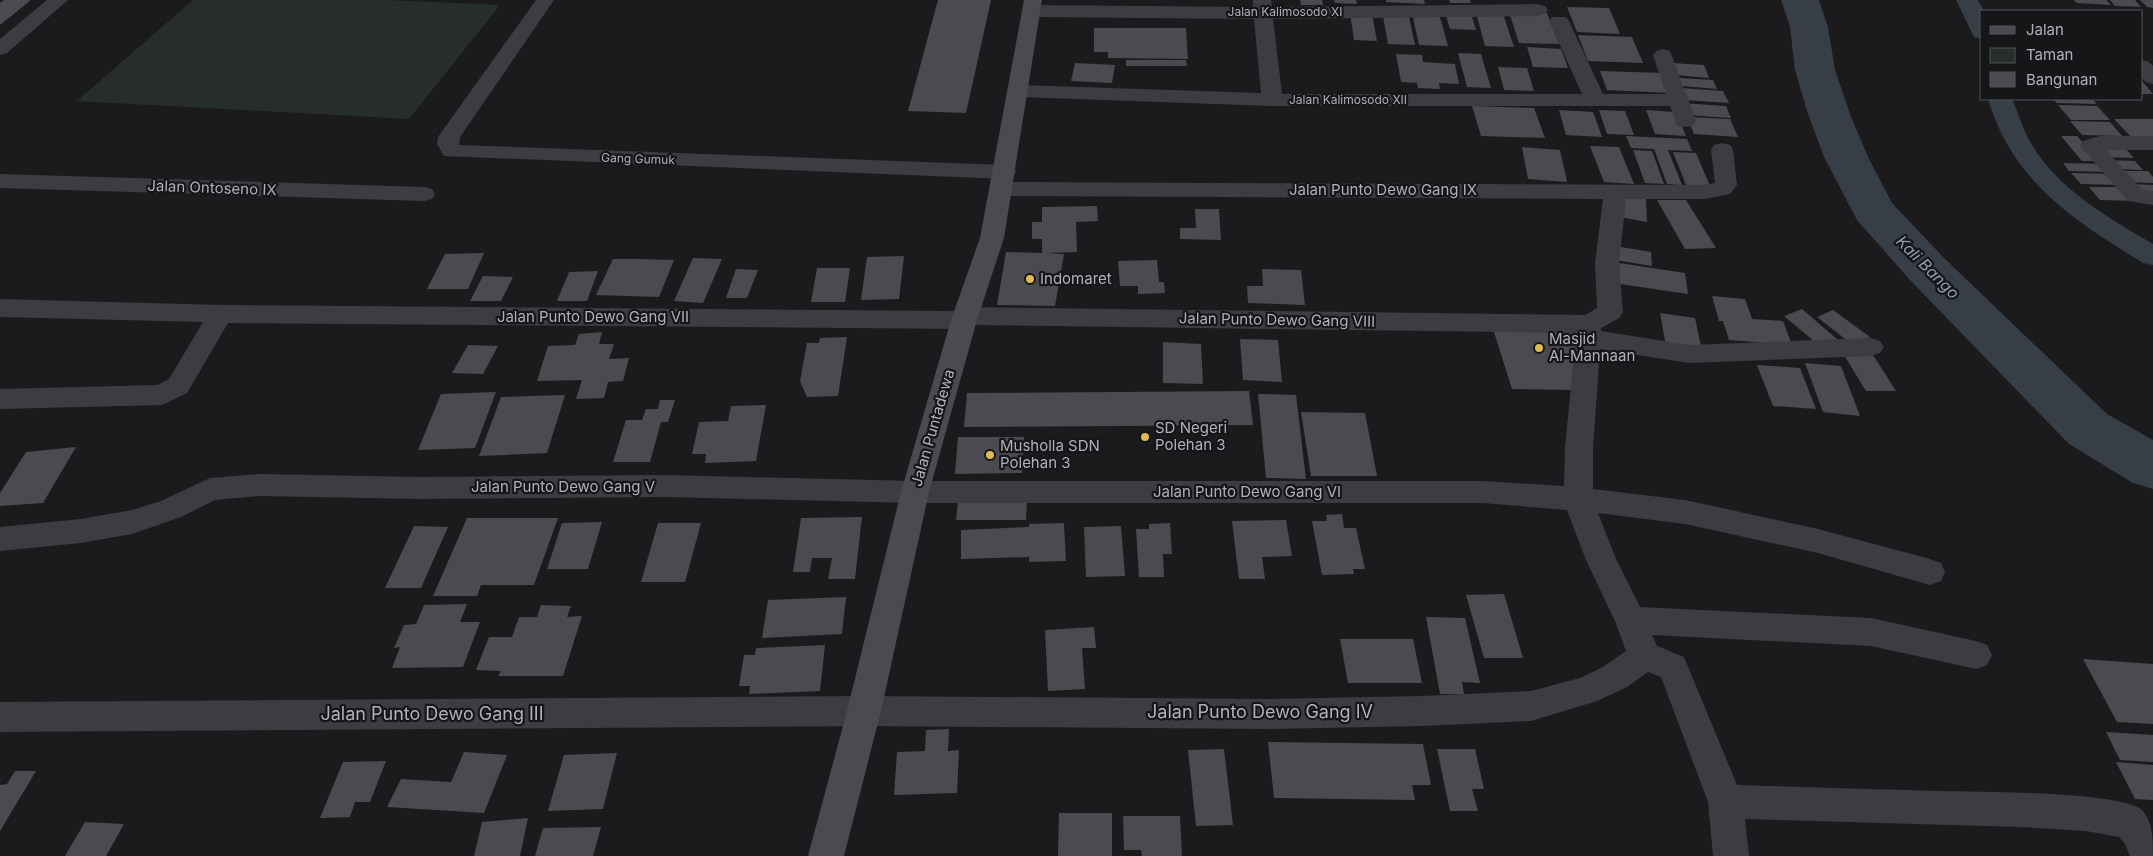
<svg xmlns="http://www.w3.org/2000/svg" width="2153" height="856" viewBox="0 0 2153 856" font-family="Inter,sans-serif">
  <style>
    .green { fill: #272e29 }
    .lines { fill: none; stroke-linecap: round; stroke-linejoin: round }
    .canal { fill: #373e45; fill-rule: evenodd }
    .river { fill: #373e45; fill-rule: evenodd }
    .building { fill: #4a4b4e }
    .street { fill: #3c3d41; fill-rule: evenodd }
    .secondary { fill: #4a4b51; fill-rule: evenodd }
    .poi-dot { fill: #ddba52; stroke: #161618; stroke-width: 2 }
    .labels { text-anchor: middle; stroke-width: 4.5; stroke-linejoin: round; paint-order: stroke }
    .far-street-label { font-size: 12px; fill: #afb1ba; stroke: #161618 }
    .street-label { font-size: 15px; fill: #afb1ba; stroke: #161618 }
    .poi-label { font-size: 15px; fill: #afb1ba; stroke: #161618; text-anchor: start }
    .water-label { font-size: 16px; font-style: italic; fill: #8b9cb1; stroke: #161618 }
    .near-street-label { font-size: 18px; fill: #afb1ba; stroke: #161618 }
  </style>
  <rect width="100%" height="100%" fill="#1b1b1d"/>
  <polygon class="green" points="193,0 387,0 500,5 409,119 77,101"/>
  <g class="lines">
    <g class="canal">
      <polygon points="1956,0 1978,0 1984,11 1982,11 1982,39 1974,37"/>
      <path d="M1988,99H2012C2019,114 2023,131 2032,145C2059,190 2109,218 2153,244V265L2143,263C2073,220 2013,182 1988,99Z"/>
    </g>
    <polygon class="river" points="1781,0 1819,0 1828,27 1835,70 1850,114 1868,157 1892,203 1944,258 2107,414 2153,440 2153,489 2133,483 2069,444 1910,280 1857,220 1824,157 1808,114 1795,70 1790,27"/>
  </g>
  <g class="building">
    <polygon points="4,0 31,0 0,25 0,3"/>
    <polygon points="938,0 991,0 966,113 908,111"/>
    <polygon points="1300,0 1322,0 1323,5 1301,5"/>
    <polygon points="1334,0 1356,0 1357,4 1335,3"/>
    <polygon points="1386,0 1424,0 1425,4 1386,2"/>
    <polygon points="1449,0 1470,0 1471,3 1450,3"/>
    <polygon points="2074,0 2106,0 2111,5 2077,3"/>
    <polygon points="2110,0 2135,0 2141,7 2115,6"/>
    <polygon points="2140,0 2153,0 2153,8 2147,7"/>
    <polygon points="1567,7 1609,8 1620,34 1577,32"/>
    <polygon points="1445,12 1471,13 1476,30 1450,29"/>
    <polygon points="1509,12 1547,13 1559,44 1519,43"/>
    <polygon points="1350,13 1372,14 1377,41 1354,40"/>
    <polygon points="1412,13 1439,14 1448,46 1419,45"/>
    <polygon points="1476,13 1503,14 1514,47 1485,46"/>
    <polygon points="1383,16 1409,17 1415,45 1388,44"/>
    <polygon points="1094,28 1186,28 1188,59 1108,58 1108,52 1094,52"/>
    <polygon points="1578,35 1632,37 1643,63 1588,61"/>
    <polygon points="1527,47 1561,49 1568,68 1533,67"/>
    <polygon points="1458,53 1481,54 1491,88 1467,87"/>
    <polygon points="1396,54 1422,55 1423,62 1455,64 1459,84 1439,83 1440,89 1418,88 1417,83 1401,82"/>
    <polygon points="1126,60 1186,60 1187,66 1126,66"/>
    <polygon points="1075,63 1115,65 1112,83 1071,81"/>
    <polygon points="1671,63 1704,65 1709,78 1676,75"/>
    <polygon points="1498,67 1527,68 1534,91 1504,90"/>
    <polygon points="1600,71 1663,73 1671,93 1607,90"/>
    <polygon points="1679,78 1713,80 1717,89 1682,86"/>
    <polygon points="2142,81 2153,94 2142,94"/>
    <polygon points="1681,88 1723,91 1729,103 1685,100"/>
    <polygon points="2053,99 2092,99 2097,104 2057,103"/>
    <polygon points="1681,103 1726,106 1731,118 1686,115"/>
    <polygon points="2058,105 2097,106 2110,120 2071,120"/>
    <polygon points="1472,106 1534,108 1545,138 1481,136"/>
    <polygon points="1559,110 1593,112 1602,137 1566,135"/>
    <polygon points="1599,110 1625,111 1634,135 1607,134"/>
    <polygon points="1646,110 1676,112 1686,136 1655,134"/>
    <polygon points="1687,117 1730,119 1738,137 1694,134"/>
    <polygon points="2114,119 2153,119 2153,138 2132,138"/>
    <polygon points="2070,121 2110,122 2122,136 2082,135"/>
    <polygon points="1626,136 1687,139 1692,151 1668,150 1682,185 1667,184 1654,149 1631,148"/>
    <polygon points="2061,136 2077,136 2100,161 2082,161"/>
    <polygon points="1590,146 1619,147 1634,184 1604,182"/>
    <polygon points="2093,146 2124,147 2134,158 2103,157"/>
    <polygon points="1522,147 1560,150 1567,182 1528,179"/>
    <polygon points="1633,150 1652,151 1664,184 1645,183"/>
    <polygon points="1673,152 1696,153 1710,186 1686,185"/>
    <polygon points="2106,160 2135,161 2143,170 2114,169"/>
    <polygon points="2063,163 2101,164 2108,172 2069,171"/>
    <polygon points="2116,171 2148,171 2153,177 2153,183 2126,182"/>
    <polygon points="2071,173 2111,174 2121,185 2081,184"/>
    <polygon points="2128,184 2153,185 2153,194"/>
    <polygon points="2089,187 2124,187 2136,201 2100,200"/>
    <polygon points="1619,195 1646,199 1647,222 1620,217"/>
    <polygon points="1657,200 1686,200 1716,248 1685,249"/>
    <polygon points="1097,206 1098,221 1076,222 1077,252 1046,253 1064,254 1055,306 997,305 1006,252 1042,253 1042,239 1032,239 1032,222 1042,222 1042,207"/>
    <polygon points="1195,209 1219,209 1221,240 1180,239 1180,228 1196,228"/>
    <polygon points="1615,246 1651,252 1652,266 1615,260"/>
    <polygon points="484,253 468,289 427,289 445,254"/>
    <polygon points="904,256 899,299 861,300 867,257"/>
    <polygon points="693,258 722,259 703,303 674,301"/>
    <polygon points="613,259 638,259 674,260 659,297 596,295"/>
    <polygon points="1157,260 1159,282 1164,282 1165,293 1138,294 1138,286 1120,286 1118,261"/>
    <polygon points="1619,263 1685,273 1688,294 1620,284"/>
    <polygon points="817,268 850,268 845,302 811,302"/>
    <polygon points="736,269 758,270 747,298 726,298"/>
    <polygon points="1262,269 1301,270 1305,305 1248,303 1247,286 1263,286"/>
    <polygon points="598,271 587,301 557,301 569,272"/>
    <polygon points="483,276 513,277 501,301 470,301"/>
    <polygon points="1712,296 1745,299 1752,319 1783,321 1792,345 1729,340 1723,321 1719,321"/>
    <polygon points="1802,309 1838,340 1821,347 1784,316"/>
    <polygon points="1833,310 1870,337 1853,345 1817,317"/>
    <polygon points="1660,313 1695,318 1702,351 1666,346"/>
    <polygon points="1571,327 1590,377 1578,390 1512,389 1493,329"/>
    <polygon points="602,332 599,344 614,344 609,359 629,358 623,381 608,382 604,398 576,399 582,380 537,381 548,346 575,345 579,334"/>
    <polygon points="847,337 838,396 807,397 800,381 807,343 819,343 820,338"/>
    <polygon points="1240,339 1278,340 1282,382 1243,380"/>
    <polygon points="1163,342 1201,344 1203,384 1163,383"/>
    <polygon points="468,345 498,346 483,374 452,373"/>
    <polygon points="1844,355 1873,355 1896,391 1866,391"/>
    <polygon points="1805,363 1841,366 1860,416 1823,412"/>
    <polygon points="1757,365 1800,368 1816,409 1773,406"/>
    <polygon points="1249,391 1253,425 964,427 967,393"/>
    <polygon points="496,392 475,448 418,450 441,394"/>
    <polygon points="1258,394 1296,395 1306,479 1266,478"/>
    <polygon points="565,395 547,453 479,456 501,397"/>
    <polygon points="660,400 675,400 668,422 661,422 650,462 613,462 626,420 642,420 646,409 658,409"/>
    <polygon points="766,405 756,461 705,463 706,454 692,454 699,422 728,421 731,406"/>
    <polygon points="1301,412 1365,413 1377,476 1311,476"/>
    <polygon points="958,437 1024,437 1022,473 955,474"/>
    <polygon points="76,447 43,503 0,506 0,493 26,452"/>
    <polygon points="958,501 1027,501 1026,520 956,520"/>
    <polygon points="1342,514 1344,528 1356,528 1365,569 1353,569 1354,574 1322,575 1312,521 1327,521 1326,515"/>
    <polygon points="862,517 855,579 828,579 832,558 812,558 810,572 793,572 801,518"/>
    <polygon points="467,518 558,518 534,585 481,585 477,596 433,596"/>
    <polygon points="1286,520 1292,556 1262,557 1265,579 1239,579 1232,521"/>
    <polygon points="602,522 588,569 547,569 562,523"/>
    <polygon points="658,523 701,523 685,582 641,582"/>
    <polygon points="1064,523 1066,561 1029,562 1029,557 961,559 961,530 1029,527 1029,524"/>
    <polygon points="1170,523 1172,554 1163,554 1164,577 1139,577 1136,529 1149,529 1149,524"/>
    <polygon points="414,526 448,527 421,588 385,588"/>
    <polygon points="1121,526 1125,576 1086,577 1084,527"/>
    <polygon points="1504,594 1523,658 1484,658 1466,595"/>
    <polygon points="846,597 842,634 762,638 768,600"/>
    <polygon points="467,604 460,622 480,622 463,667 392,668 400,647 394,648 404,625 416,624 424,605"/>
    <polygon points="541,605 571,606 567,617 582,616 563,676 498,676 501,671 476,670 489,637 512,637 519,617 537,617"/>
    <polygon points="1426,617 1465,618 1480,683 1462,682 1464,694 1440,694"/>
    <polygon points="1094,627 1096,648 1082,648 1085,689 1048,691 1045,630"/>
    <polygon points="1340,639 1413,639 1422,683 1348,683"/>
    <polygon points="825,645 820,691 749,694 750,686 739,686 744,655 755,655 756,648"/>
    <polygon points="2083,659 2153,664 2153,724 2117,722"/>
    <polygon points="949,729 948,751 959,750 957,793 894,795 897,752 925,751 926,730"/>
    <polygon points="2106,732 2153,735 2153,762 2120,760"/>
    <polygon points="1268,742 1423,744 1431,785 1412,785 1415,800 1274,798"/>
    <polygon points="1224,749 1233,825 1196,826 1188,750"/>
    <polygon points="1437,749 1475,749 1484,789 1472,789 1478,811 1450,811"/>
    <polygon points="464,752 507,755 484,813 387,807 401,779 451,782"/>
    <polygon points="617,753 603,809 548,811 564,755"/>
    <polygon points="386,761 370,802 355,802 350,817 320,818 343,762"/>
    <polygon points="2116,762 2153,765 2153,800 2135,799"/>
    <polygon points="15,771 36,771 0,831 0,785 7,784"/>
    <polygon points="1059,813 1112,813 1112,856 1058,856"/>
    <polygon points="1123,816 1180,816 1182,856 1142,856 1141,850 1124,850"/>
    <polygon points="528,818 520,856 474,856 482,822"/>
    <polygon points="85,822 124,824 106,856 65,856"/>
    <polygon points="601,827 593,856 535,856 543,828"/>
  </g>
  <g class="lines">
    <g class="street">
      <polygon points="47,0 68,0 7,53 0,55 0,39"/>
      <polygon points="536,0 554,0 460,137 459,145 1005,165 1013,167 1016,172 1013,177 1005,179 444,156 437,144 438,137"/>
      <polygon points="1253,0 1271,0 1272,7 1538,4 1545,6 1548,10 1545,14 1538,16 1273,19 1282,94 1582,94 1549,21 1552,17 1566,17 1569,21 1603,94 1666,94 1653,55 1656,51 1663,49 1670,51 1696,121 1693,126 1685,127 1677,126 1670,106 1272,106 1019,97 1012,95 1009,91 1012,87 1019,85 1261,93 1254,19 1032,17 1025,15 1022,11 1025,7 1032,5 1253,7"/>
      <polygon points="2142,60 2149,62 2153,66 2153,84 2146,82 2142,78"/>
      <polygon points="2100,136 2153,136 2153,150 2106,150 2143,190 2153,191 2153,205 2128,201 2080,146 2083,141"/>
      <path d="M1722,143L1730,145L1733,150L1737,185L1730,194L1704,199H1626L1619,263L1623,312L1619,318L1601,328V331L1689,345L1871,338L1880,341L1884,347L1880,353L1871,356L1689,363L1600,349L1593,448V489L1685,500L1818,529L1930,559L1941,563L1945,572L1941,581L1930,585L1818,553L1685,524L1598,513L1616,559L1640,607L1871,618L1976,641L1987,645L1992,655L1987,665L1976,669L1871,646L1652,635L1657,646L1684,657L1737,785C1804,787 1871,789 1939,791C1977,792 2117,791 2142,810C2153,822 2153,839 2153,856H2130L2125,844L2119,837L2086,831L2020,827L1745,819L1749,856H1713L1708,802L1661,677L1648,672L1627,687L1597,701L1531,721L1422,726L1270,729L864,726L0,732V702L864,696L1270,699L1422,696L1531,691L1580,678L1603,667L1626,651L1615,621L1586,560L1567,510L1482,503H915L665,497L419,499L259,496L215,500L181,517L132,534L81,543L0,551V527L81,519L132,510L161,501L210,478L259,474L419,477L665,475L915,481H1482L1564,486L1565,448L1576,333L974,325L964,329L228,323L187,393L162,405L0,409V389L158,385L169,379L203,322L0,317V299L221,305L956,311L966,307L1585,315L1597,308L1595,263L1603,199L1002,196L994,194L991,189L994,184L1002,182L1704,185L1715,183L1711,150L1714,145Z"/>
      <polygon points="0,174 424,187 432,189 435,194 432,199 424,201 0,188"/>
    </g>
    <polygon class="secondary" points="1024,0 1042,0 1004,238 977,320 929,492 881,711 844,856 808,856 847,711 901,492 951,320 980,238"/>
  </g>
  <g class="poi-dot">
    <circle cx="1030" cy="279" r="5"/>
    <circle cx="1539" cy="348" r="5"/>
    <circle cx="1145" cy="437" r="5"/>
    <circle cx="990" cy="455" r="5"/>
  </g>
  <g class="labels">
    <g class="far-street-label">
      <text x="1285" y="16">Jalan Kalimosodo XI</text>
      <text x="1348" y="104">Jalan Kalimosodo XII</text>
      <text transform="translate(638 159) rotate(2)" y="4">Gang Gumuk</text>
    </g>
    <g class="street-label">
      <text transform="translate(212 188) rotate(2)" y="5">Jalan Ontoseno IX</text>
      <text x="1383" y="195">Jalan Punto Dewo Gang IX</text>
      <text x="593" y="322">Jalan Punto Dewo Gang VII</text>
      <text transform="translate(1277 320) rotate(1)" y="5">Jalan Punto Dewo Gang VIII</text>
      <text transform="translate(933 428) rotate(-74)" y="5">Jalan Puntadewa</text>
      <text x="563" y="492">Jalan Punto Dewo Gang V</text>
      <text x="1247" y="497">Jalan Punto Dewo Gang VI</text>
    </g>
    <g class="poi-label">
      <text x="1040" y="284">Indomaret</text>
      <text x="1549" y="344">Masjid<tspan x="1549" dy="17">Al-Mannaan</tspan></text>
      <text x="1155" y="433">SD Negeri<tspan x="1155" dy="17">Polehan 3</tspan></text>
      <text x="1000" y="451">Musholla SDN<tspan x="1000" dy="17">Polehan 3</tspan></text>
    </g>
    <g class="water-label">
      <text transform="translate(1928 267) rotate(45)" y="6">Kali Bango</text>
    </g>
    <g class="near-street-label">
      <text x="1260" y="718">Jalan Punto Dewo Gang IV</text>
      <text x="432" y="720">Jalan Punto Dewo Gang III</text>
    </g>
  </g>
  <rect x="1980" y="10" width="162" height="90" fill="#161618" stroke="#535459"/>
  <rect x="1990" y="26" width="25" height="8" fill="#4a4b51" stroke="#535459"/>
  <text x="2026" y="35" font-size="15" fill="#afb1ba">Jalan</text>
  <rect x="1990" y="48" width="25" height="15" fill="#272e29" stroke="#535459"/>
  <text x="2026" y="60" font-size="15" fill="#afb1ba">Taman</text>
  <rect x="1990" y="72" width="25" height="15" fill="#4a4b4e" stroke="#535459"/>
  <text x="2026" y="85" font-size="15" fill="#afb1ba">Bangunan</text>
</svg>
